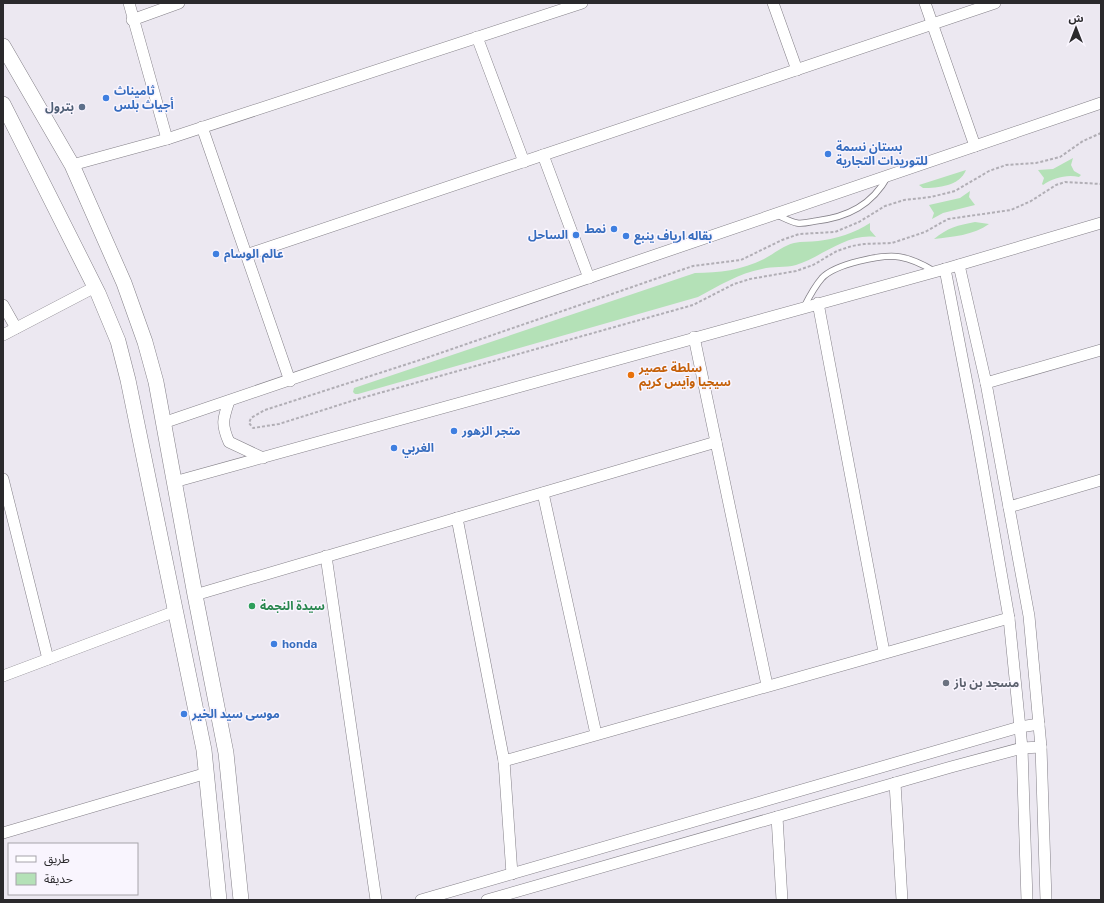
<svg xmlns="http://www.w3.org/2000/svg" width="1104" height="903" viewBox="0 0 1104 903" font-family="'Public Sans','Noto Sans Arabic',sans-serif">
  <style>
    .green { fill: #b4e1b7 }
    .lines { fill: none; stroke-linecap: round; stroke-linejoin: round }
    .service-casing { stroke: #848088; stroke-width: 7 }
    .minor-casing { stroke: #848088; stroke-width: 12 }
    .secondary-casing { stroke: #848088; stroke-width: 16 }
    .path { stroke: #b1aeb5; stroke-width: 2; stroke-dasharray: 3 2; stroke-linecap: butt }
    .service { stroke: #fff; stroke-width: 5.5 }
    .minor { stroke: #fff; stroke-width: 11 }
    .secondary { stroke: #fff; stroke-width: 15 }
    .shop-dot { fill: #3f7fe0; stroke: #f9f5fe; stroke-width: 1.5 }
    .service-dot { fill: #5c6f8a; stroke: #f9f5fe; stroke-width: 1.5 }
    .food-dot { fill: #e8710a; stroke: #f9f5fe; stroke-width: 1.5 }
    .leisure-dot { fill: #2e9e5b; stroke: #f9f5fe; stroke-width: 1.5 }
    .worship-dot { fill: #6b7280; stroke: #f9f5fe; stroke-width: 1.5 }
    .labels { text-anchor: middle; stroke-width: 3; stroke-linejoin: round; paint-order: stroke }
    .shop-label { font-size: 12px; font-weight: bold; fill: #366cbe; stroke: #f9f5fe; text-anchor: start }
    .service-label { font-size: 12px; font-weight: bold; fill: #4e5e75; stroke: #f9f5fe; text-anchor: end }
    .food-label { font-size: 12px; font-weight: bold; fill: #c56008; stroke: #f9f5fe; text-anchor: start }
    .leisure-label { font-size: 12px; font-weight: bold; fill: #27864d; stroke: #f9f5fe; text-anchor: start }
    .worship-label { font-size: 12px; font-weight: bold; fill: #5b616d; stroke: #f9f5fe; text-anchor: start }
  </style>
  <rect width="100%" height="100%" fill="#ece8f1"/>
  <g class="green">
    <path d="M1073,158L1071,165L1074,171L1081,175L1079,177C1067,174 1053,178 1043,185L1042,184L1044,178L1038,170L1053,169Z"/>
    <path d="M966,170C960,186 938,188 923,188L919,185Z"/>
    <polygon points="970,191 969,197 975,205 943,213 932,219 934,213 929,205 960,198"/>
    <path d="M975,222L989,224C974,235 952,237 934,239C947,228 958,225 975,222Z"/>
    <path d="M870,223V230L876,237C846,233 822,257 796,265C785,268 773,266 762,269C739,273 719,286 698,297L358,394H355L353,392L354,388L695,273C719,273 742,270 764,259C774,254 782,246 794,243C802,241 810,242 818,241C836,239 855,233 870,223Z"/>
  </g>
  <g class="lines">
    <g class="service-casing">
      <g id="service">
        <path d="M777,215C784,218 791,222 797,223C803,224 810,222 816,221C848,217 872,205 888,176"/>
        <path d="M804,307C809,297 815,286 822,278C835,264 882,254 900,257C912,259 924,265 934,271"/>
      </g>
    </g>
    <g class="minor-casing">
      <g id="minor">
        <polyline points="129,3 167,139"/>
        <polyline points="773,3 797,70"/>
        <polyline points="925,3 975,146"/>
        <polyline points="132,20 179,3"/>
        <polyline points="477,37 524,162"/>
        <polyline points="202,127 290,381"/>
        <polyline points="543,155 589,278"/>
        <polyline points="72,165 167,139 582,3"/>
        <polyline points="246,255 995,3"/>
        <polyline points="959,265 986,383 1029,616 1041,747 1046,900"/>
        <polyline points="945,269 977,435 1009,618 1022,748 1027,900"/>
        <polyline points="818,303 884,652"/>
        <polyline points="3,305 16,328"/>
        <polyline points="3,335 95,287"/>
        <polyline points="694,337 767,685"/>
        <polyline points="986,383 1101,350"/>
        <path d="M229,401C223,419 221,424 229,442L263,458"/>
        <polyline points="163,423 1101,103"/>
        <polyline points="3,479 48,659"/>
        <polyline points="174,482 945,269 1101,223"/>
        <polyline points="543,493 596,734"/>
        <polyline points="1009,507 1101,480"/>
        <polyline points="457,518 504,761 512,874"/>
        <polyline points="326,556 376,900"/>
        <polyline points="195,595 716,442"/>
        <polyline points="3,676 176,611"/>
        <polyline points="504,761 1009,618"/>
        <polyline points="895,783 902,900"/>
        <polyline points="777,817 782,900"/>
        <polyline points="3,833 207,773"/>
        <polyline points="421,900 1020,727 1039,724"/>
        <polyline points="487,900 951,767 1022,748 1041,747"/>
      </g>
    </g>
    <g class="secondary-casing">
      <g id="secondary">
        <polyline points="3,46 72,165 124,283 145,342 156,382 195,595 226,753 241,900"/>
        <polyline points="3,104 98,293 118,341 128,380 204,750 219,900"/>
      </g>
    </g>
    <polyline class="path" points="1101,133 1083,141 1060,157 1036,163 1006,165 989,171 955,191 931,197 904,200 885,206 859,222 835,232 799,234 782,240 741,260 693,266 423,359 265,410 251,418 249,423 253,428 279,424 358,399 693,305 734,284 750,279 796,271 813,265 837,251 852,246 864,244 892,243 925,232 948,219 1011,210 1031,201 1056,185 1065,182 1101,184"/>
    <use href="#service" class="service"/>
    <use href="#minor" class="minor"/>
    <use href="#secondary" class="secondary"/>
  </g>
  <g class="shop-dot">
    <circle cx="106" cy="98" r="4"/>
    <circle cx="828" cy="154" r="4"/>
    <circle cx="614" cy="229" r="4"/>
    <circle cx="576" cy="235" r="4"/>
    <circle cx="626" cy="236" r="4"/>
    <circle cx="216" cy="254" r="4"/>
    <circle cx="454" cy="431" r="4"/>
    <circle cx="394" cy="448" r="4"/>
    <circle cx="274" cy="644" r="4"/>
    <circle cx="184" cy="714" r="4"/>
  </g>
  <circle class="service-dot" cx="82" cy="107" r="4"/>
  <circle class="food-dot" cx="631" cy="375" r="4"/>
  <circle class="leisure-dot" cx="252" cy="606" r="4"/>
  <circle class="worship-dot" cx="946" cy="683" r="4"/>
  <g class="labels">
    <g class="shop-label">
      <text x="114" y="95">ثاميناث<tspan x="114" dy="14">أجياث بلس</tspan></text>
      <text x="836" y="151">بستان نسمة<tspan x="836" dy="14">للتوريدات التجارية</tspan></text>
      <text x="606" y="233" text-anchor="end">نمط</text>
      <text x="568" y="239" text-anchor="end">الساحل</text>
      <text x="634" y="240">بقاله ارياف ينبع</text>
      <text x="224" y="258">عالم الوسام</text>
      <text x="462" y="435">متجر الزهور</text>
      <text x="402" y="452">الغربي</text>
      <text x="282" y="648">honda</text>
      <text x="192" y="718">موسى سيد الخير</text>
    </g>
    <g class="service-label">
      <text x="74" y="111">بترول</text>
    </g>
    <g class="food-label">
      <text x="639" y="372">سلطة عصير<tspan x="639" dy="14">سيجيا وآيس كريم</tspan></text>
    </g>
    <g class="leisure-label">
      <text x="260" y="610">سيدة النجمة</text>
    </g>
    <g class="worship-label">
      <text x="954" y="687">مسجد بن باز</text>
    </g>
  </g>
  <rect width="1104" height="903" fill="none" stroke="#2a292c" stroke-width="8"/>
  <rect x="8" y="843" width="130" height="52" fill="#f9f5fe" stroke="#a6a3aa"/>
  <rect x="16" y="856" width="20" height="6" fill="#ffffff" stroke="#a6a3aa"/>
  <text x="44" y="863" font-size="12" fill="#2a292c">طريق</text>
  <rect x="16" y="873" width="20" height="12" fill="#b4e1b7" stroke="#a6a3aa"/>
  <text x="44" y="883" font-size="12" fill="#2a292c">حديقة</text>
  <g transform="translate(1076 28)" stroke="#f9f5fe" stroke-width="3" paint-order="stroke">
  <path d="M0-3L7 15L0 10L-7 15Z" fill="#2a292c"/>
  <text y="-6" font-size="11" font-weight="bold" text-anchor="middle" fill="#2a292c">ش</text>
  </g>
</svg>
